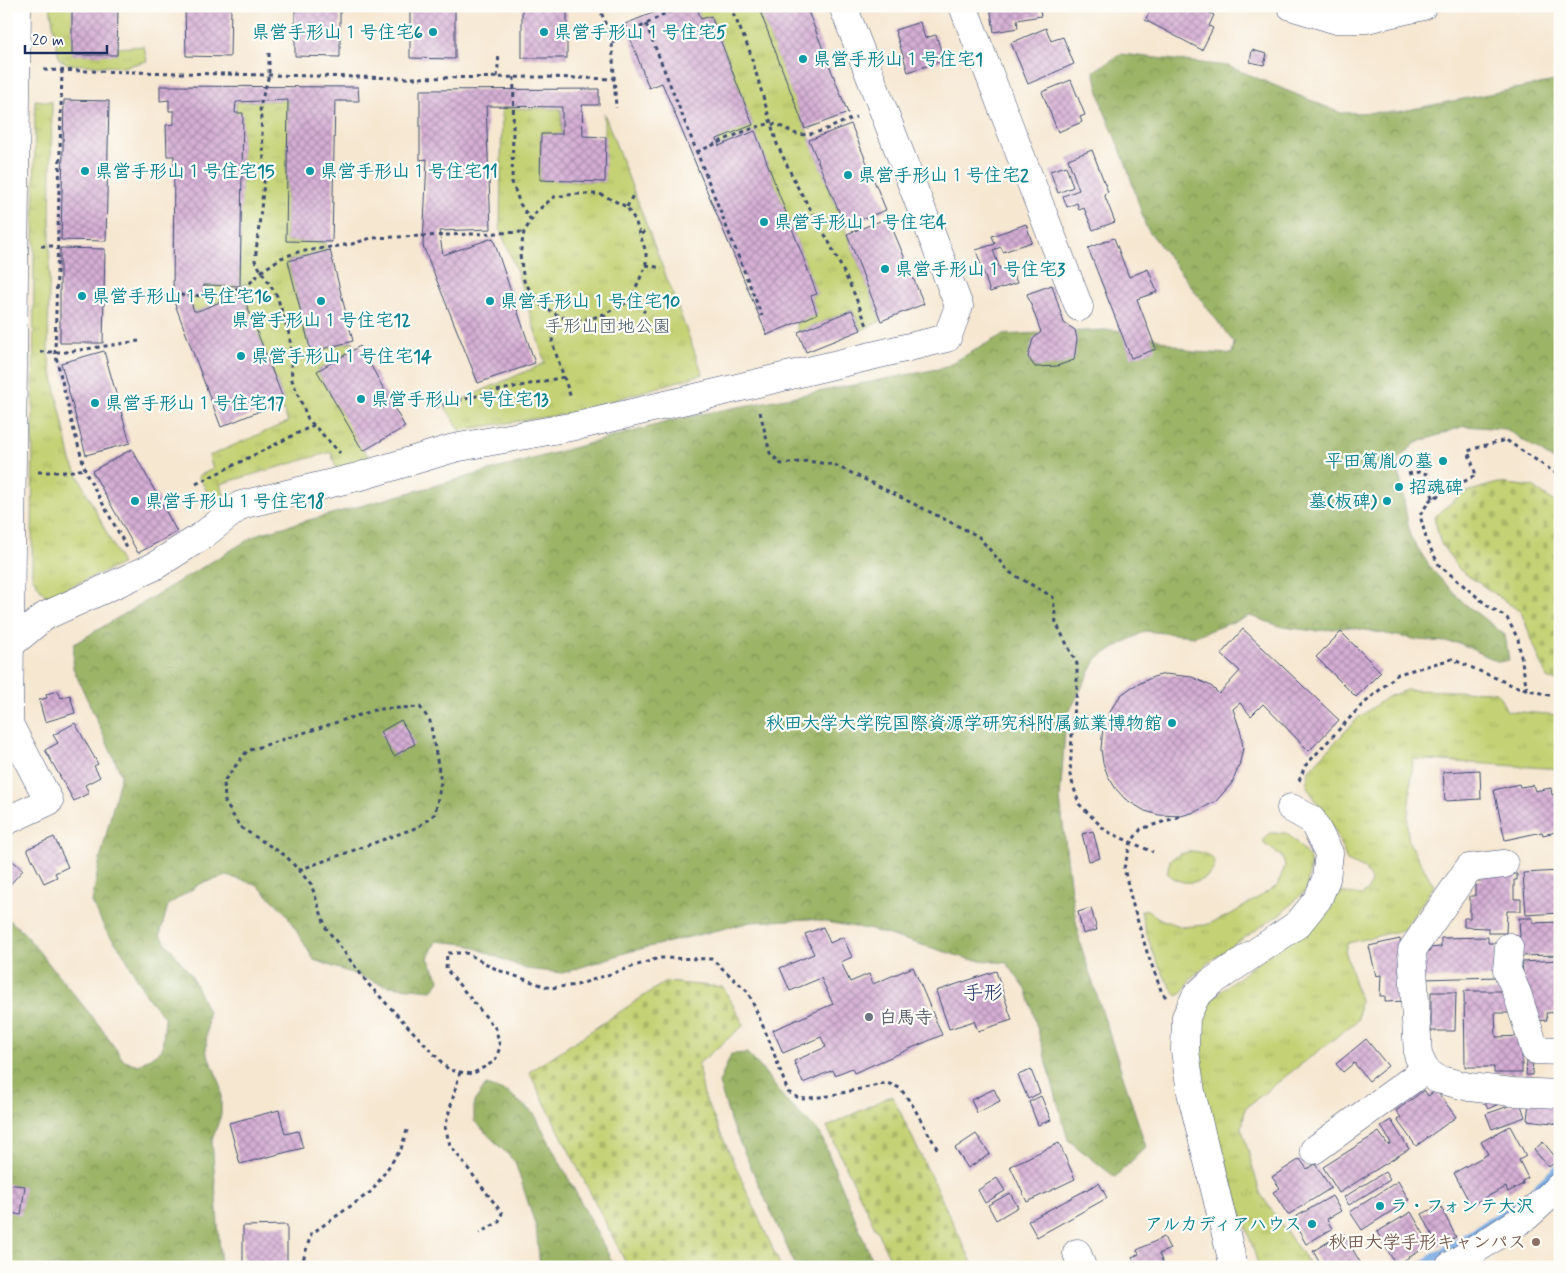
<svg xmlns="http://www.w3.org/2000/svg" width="1566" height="1273" viewBox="0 0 1566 1273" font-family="Mynerve,'Klee One',sans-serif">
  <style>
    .grass { fill: url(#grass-tufts); stroke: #708069 }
    .forest { fill: url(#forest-crowns); stroke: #5b7262 }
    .cemetery { fill: url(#cemetery-stones); stroke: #708069 }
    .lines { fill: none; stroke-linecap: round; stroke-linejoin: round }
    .stream { stroke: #77aae3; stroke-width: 9 }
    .building { fill: url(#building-cross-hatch) }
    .minor-casing { stroke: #3c4b6f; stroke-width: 29 }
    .path { stroke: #3c4b6f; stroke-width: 3; stroke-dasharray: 4 4; stroke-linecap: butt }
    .minor { stroke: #fff; stroke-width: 28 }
    .culture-dot { fill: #0f9aa8; stroke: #fdfcf7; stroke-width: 2 }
    .worship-dot { fill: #6b7280; stroke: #fdfcf7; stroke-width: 2 }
    .education-dot { fill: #8d6e63; stroke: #fdfcf7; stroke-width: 2 }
    .labels { text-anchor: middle; stroke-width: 4.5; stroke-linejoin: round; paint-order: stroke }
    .culture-label { font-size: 18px; font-weight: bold; fill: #0d838f; stroke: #fdfcf7; text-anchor: start }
    .park-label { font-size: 18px; fill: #455864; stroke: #fdfcf7 }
    .worship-label { font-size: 18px; font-weight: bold; fill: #5b616d; stroke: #fdfcf7; text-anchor: start }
    .education-label { font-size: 18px; font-weight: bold; fill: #785e54; stroke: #fdfcf7; text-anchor: end }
    .quarter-label { font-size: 20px; fill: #1b2f5e; stroke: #fdfcf7 }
  </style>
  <defs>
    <pattern id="grass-tufts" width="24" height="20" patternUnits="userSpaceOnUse" patternTransform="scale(1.25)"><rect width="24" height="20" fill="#c4d274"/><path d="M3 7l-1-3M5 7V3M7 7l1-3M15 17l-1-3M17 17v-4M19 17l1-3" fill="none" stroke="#a8b567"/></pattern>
    <pattern id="forest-crowns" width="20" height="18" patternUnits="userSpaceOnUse" patternTransform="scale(1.25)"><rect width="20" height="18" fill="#9bb466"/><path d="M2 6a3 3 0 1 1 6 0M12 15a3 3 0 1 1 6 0" fill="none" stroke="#7e9357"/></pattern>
    <pattern id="cemetery-stones" width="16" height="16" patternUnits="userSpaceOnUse" patternTransform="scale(1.25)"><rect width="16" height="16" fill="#c4d274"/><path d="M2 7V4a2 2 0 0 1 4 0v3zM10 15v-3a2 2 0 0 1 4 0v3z" fill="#a8b567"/></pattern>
    <pattern id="building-cross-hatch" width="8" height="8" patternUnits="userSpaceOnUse" patternTransform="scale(1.25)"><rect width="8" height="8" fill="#d5aed4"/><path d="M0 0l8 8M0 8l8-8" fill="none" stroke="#ac8eaf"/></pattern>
  </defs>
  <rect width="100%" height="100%" fill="#fdfcf7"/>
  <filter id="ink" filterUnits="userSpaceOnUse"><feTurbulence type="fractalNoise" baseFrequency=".02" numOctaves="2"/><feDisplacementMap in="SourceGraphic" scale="10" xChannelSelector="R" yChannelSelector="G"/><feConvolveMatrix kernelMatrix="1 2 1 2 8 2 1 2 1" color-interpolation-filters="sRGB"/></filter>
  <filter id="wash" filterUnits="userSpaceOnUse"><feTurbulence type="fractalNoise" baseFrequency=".0096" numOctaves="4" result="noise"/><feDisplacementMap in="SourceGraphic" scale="20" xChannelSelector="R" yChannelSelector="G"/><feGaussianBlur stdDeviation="1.12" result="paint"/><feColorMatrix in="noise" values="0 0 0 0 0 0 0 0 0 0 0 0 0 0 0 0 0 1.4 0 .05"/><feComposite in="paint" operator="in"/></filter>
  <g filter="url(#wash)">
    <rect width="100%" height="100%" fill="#f6e7d1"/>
    <g class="grass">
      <polygon points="50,6 72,6 117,55 117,48 144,46 147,61 123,67 68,64 59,59"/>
      <polygon points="709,6 758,6 881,321 861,330 852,310 798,332 796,323 817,314 811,296 817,294 755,132 719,146 717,139 753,125 711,16 701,19 698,11"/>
      <polygon points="35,100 52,102 48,354 71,461 122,564 46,597 32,577"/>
      <polygon points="288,100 286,241 325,242 326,251 288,261 311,352 353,341 356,348 317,371 372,463 337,471 331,452 220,484 228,505 219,511 198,476 213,469 209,456 288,422 280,403 284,401 242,293 198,311 194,311 189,297 203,295 204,285 240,286 236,102"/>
      <polygon points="502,108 561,109 562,134 541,135 540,180 604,182 604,113 703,374 566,414 460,430 445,407 545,363 517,272 500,229"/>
      <polygon points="1406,690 1497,692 1507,711 1560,715 1560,769 1413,759 1407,827 1409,842 1434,886 1403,930 1348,943 1345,950 1360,1000 1358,1020 1245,1108 1242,1129 1260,1193 1311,1267 1259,1267 1227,1168 1209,1121 1193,1058 1200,1008 1329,906 1337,891 1351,894 1362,895 1368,890 1371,881 1365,869 1347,861 1335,830 1307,787 1309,770 1358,718 1387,697"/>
      <path d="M1270,833H1287L1299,845L1310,859V869L1306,890L1283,912L1214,958L1190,979L1183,993L1177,996C1160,974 1146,939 1141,911L1146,909L1160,919L1181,927L1206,925L1230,915L1277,886L1285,866L1281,855L1264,844V840Z"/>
      <path d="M1192,851C1201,852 1209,854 1215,861C1214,884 1180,889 1167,873L1170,860L1180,854Z"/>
    </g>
    <g class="forest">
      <polygon points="1121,54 1228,66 1341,113 1397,112 1560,80 1560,464 1506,429 1464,426 1416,443 1397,460 1410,536 1432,570 1465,604 1505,635 1509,660 1499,662 1459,643 1419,640 1349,627 1315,631 1283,627 1250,616 1194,636 1145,631 1097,658 1066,718 1060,799 1071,891 1080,943 1146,1147 1115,1177 1068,1140 1027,991 1007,963 969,959 872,930 809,919 751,922 628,952 563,973 526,969 466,944 436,941 428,958 440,981 432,990 388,986 314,960 285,912 256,884 227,876 200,884 168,905 160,935 191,975 208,1012 206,1051 221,1085 221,1115 212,1140 221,1267 6,1267 6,917 23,932 54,970 99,1025 124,1061 139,1065 162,1050 165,1018 148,998 122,951 106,931 92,902 99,864 121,774 73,668 74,644 258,534 686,417 943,368 1002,335 1104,330 1137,331 1193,352 1232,354 1234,343 1146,227 1126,164 1103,108 1094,71"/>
      <polygon points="747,1053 763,1070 786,1101 820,1133 875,1267 796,1267 731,1123 719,1083 731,1054"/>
      <polygon points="486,1085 509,1093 535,1115 615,1267 540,1267 536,1227 515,1162 474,1121 474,1102"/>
    </g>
    <g class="cemetery">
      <polygon points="1498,483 1533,487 1560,506 1560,682 1547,678 1521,612 1460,570 1441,544 1434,517 1463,493"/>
      <polygon points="665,982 723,987 744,1025 698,1064 704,1096 781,1267 628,1267 529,1072"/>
      <polygon points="892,1095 974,1267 894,1267 827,1127"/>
    </g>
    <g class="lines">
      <polyline class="stream" points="1420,1267 1519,1204 1560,1167"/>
    </g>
    <g id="blocks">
      <g class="building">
        <polygon points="72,6 118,6 117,55 72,55"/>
        <polygon points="185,6 231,6 230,57 186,56"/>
        <polygon points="295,6 340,6 340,57 295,56"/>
        <polygon points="410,6 455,6 455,59 410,58"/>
        <rect x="522" y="6" width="45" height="52"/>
        <polygon points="670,6 709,6 698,11 701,19 711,16 753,125 717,139 719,146 755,131 817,294 811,296 817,314 767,335 662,83 649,88 625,24"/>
        <polygon points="758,6 806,6 848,113 805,129"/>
        <polygon points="990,6 1039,6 1041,16 1017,20 1018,28 994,32"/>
        <polygon points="1153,6 1197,6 1214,15 1209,26 1213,28 1202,50 1145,20"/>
        <polygon points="920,22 925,38 936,35 944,60 908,72 895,30"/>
        <polygon points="1046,28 1051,41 1063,37 1074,64 1028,84 1011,43"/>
        <polygon points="1252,50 1267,54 1264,65 1250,62"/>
        <polygon points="1071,80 1085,115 1080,117 1082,122 1058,132 1042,92"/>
        <polygon points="160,86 358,87 359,101 335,101 332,242 286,241 288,100 236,102 235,113 243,113 240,286 204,285 203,295 189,297 194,311 198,311 242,293 284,401 221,427 173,299 174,156 167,156 166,125 174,124 174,111 169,111 169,100 160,101"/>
        <polygon points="599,89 599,105 582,105 583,136 606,137 605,182 540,180 541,134 562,134 562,107 486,106 491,229 439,231 443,255 493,238 535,363 478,383 423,246 427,159 420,160 420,90"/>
        <polygon points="64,100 109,101 106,241 61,240"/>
        <polygon points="851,124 886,210 845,226 809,140"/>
        <polygon points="1092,150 1108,192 1104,194 1115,222 1093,230 1084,208 1079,210 1077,203 1067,207 1063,196 1079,190 1068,159"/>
        <polygon points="1066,166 1073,187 1058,193 1050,171"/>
        <polygon points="888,218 924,304 881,321 847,234"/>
        <polygon points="1026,224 1032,242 1003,252 1001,247 993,250 1000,269 1010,265 1017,283 990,292 976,250 995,244 992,236"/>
        <polygon points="1114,238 1129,277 1148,269 1157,292 1137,299 1156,349 1131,358 1088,248"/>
        <polygon points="60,248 105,249 103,343 60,343"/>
        <polygon points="330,250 353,341 311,352 288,261"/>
        <polygon points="1052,285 1064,323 1075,330 1077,339 1074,360 1057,366 1035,367 1028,357 1033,339 1041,332 1027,294"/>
        <polygon points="852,310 861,330 806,352 798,332"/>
        <polygon points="360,346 405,427 363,451 317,371"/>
        <polygon points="104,351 130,443 86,455 61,363"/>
        <polygon points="132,449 177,532 138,553 92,471"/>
        <polygon points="1243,629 1339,720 1309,751 1263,704 1251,716 1240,703 1233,709 1241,733 1243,748 1239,766 1232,783 1216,801 1195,812 1181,816 1159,815 1145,811 1125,799 1116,789 1108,776 1103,763 1101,749 1103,727 1113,706 1121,695 1132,687 1153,677 1165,674 1192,677 1211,686 1219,694 1240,671 1221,654"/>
        <polygon points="1341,632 1381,672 1356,697 1316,657"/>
        <polygon points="58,691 61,698 70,695 75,713 45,722 39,700 47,698 46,694"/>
        <polygon points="401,720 415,744 394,756 380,732"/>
        <polygon points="75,723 98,764 94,766 100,777 85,785 89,793 74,801 45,750 58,743 53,735"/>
        <polygon points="1480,770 1481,799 1445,801 1443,772"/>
        <polygon points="1519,784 1520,787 1533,785 1535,791 1551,788 1552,795 1556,794 1560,811 1560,831 1543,835 1542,832 1505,840 1494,790"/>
        <polygon points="1093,831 1100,858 1089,861 1082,834"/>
        <polygon points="54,837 68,867 55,873 57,877 44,883 27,849"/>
        <polygon points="6,855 23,870 6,889"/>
        <polygon points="1560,871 1560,913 1526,915 1523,873"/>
        <polygon points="1517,874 1517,880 1514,880 1514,899 1521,899 1521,911 1507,911 1506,933 1488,933 1488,928 1464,927 1464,918 1470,918 1470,896 1475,896 1475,880 1482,880 1481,875"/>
        <polygon points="1091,908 1097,930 1083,934 1078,912"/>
        <polygon points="1519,918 1533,918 1533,923 1560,922 1560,955 1515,956 1515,938 1520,937"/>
        <polygon points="823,927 830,943 843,937 852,957 841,962 850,982 869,974 873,984 913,967 942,1035 854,1073 852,1068 835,1075 833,1070 803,1083 794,1061 826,1047 821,1037 783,1053 773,1030 833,1004 821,978 790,991 780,968 814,954 805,934"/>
        <polygon points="1488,937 1488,943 1496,943 1497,977 1423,979 1423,952 1430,951 1430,948 1441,947 1441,938"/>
        <polygon points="1400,939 1406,1001 1385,1002 1385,996 1380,996 1381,975 1376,976 1369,946"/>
        <polygon points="1560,960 1560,1012 1546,1013 1547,1020 1535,1021 1525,992 1522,962"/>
        <polygon points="996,971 1012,1020 978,1031 974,1021 949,1029 936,991"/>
        <polygon points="1464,991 1509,991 1510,1013 1495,1013 1496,1037 1522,1036 1522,1073 1494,1073 1494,1067 1465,1067"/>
        <polygon points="1431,992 1456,992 1455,1031 1431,1031"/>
        <polygon points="1366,1039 1388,1066 1369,1081 1354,1063 1343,1072 1336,1064"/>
        <polygon points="1527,1060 1533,1060 1532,1075 1526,1075"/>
        <polygon points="1031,1070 1040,1093 1028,1099 1018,1075"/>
        <polygon points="994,1089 1000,1101 977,1113 971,1100"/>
        <polygon points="1424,1090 1428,1096 1436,1090 1456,1117 1416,1146 1397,1120 1401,1117 1396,1111"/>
        <polygon points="1041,1096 1051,1120 1038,1125 1029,1102"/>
        <polygon points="1484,1101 1501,1103 1488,1109"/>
        <polygon points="1520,1102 1525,1117 1492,1129 1486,1114"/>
        <polygon points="1529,1102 1560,1105 1560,1124 1527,1120"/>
        <polygon points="279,1110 285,1134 298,1131 303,1148 240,1164 229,1123"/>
        <polygon points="1391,1120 1409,1149 1339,1193 1323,1167 1379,1132 1388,1145 1391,1143 1381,1126"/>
        <polygon points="1510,1126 1526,1156 1519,1160 1528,1178 1522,1181 1523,1184 1508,1192 1506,1187 1471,1205 1454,1173 1488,1154 1481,1142"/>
        <polygon points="976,1134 990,1154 968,1168 955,1148"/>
        <polygon points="1543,1142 1558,1160 1549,1167 1534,1150"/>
        <polygon points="1059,1143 1075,1179 1027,1202 1010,1166"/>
        <polygon points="1300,1159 1307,1169 1315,1164 1331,1188 1288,1215 1273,1192 1280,1188 1272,1177"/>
        <polygon points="1385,1172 1390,1180 1349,1205 1344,1197"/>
        <polygon points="997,1178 1005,1191 985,1203 978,1190"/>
        <polygon points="1398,1181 1409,1200 1362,1230 1350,1212"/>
        <polygon points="1099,1183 1107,1198 1037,1237 1028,1221"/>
        <polygon points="6,1184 25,1186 21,1215 6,1212"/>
        <polygon points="1010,1193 1018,1207 996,1220 988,1205"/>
        <polygon points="1332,1196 1341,1211 1327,1219 1332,1229 1306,1244 1292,1219"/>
        <polygon points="1440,1205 1456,1237 1438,1246 1422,1214"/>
        <polygon points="1411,1212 1430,1245 1396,1265 1377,1232"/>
        <polygon points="287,1225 287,1263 243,1263 243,1226"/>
        <polygon points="1343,1233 1363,1267 1322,1267 1313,1251"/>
        <polygon points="1164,1237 1170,1249 1159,1254 1165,1267 1136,1267 1132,1257 1139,1254 1137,1250"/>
      </g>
    </g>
  </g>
  <g filter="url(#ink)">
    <use href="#blocks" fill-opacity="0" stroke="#3c4b6f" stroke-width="1"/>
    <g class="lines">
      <g class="minor-casing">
        <g id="minor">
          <polyline points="963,6 1079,307"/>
          <polyline points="1291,6 1334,19 1366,19 1423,6"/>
          <polyline points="10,645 45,616 153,567 202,536 241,505 361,476 454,448 581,425 947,338 959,306 843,6"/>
          <polyline points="6,821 49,801 9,724 17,6"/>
          <polyline points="1504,864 1469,868 1412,950 1418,1055 1425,1070 1437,1079 1469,1087 1513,1092 1560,1094"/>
          <polyline points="1509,947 1507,970 1517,993 1535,1050 1560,1051"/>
          <polyline points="1314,1150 1425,1070"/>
          <polyline points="1077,1253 1082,1267"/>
          <polyline points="1234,1267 1191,1092 1185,1051 1186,1017 1196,996 1210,983 1298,924 1318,899 1326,879 1329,853 1312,820 1291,808"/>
          <polyline points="1449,1267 1527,1216 1560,1186"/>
        </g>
      </g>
      <g class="path">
        <polyline points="599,6 612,43 616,108"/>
        <polyline points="730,6 749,49 777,144 797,186 828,240 853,291 868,328"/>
        <polyline points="646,24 762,316"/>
        <polyline points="612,43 664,14 685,6"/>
        <polyline points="269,53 269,75 260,106 265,174 255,261 277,296 290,337 292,380 308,419 340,453"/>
        <polyline points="44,70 403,78 545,77 615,79"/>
        <polyline points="62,70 55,352 73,427 86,473 127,548"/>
        <polyline points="497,77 499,54"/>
        <polyline points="514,77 512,182 520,204 531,220"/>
        <path d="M697,152C716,144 750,127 769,124C779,123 788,131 797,134C812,138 841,122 856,117"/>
        <polygon points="576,194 600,194 627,207 635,220 646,252 646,265 630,301 604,314 590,319 574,320 561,317 540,305 524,281 520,255 524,232 537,211 554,197"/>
        <polyline points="627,207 634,193"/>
        <polyline points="641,234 648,230"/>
        <polyline points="41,246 57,246"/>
        <polyline points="646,265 662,268"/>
        <polyline points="140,294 213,296 225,294 250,283 262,271 281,258 298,252 352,244 371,238 524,232"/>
        <polyline points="630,301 645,312"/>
        <polyline points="604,314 611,333"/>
        <polyline points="557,315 552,342 571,398"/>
        <polyline points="40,352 66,352 139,341"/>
        <polyline points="435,407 491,392 564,377"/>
        <polyline points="760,412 770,453 781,464 807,461 835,465 858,476 978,536 1009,572 1053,597 1056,623 1077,664 1077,692 1073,714 1070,775 1079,804 1106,831 1153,852"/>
        <polyline points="38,472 66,472 85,469"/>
        <polyline points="1408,474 1419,472 1427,474 1433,498"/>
        <polyline points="196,484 314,425"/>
        <polyline points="1527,690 1518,639 1507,618 1488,606 1439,565 1427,542 1420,515 1430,500 1476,475 1468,451 1486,445 1506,440 1560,476"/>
        <polyline points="1299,781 1305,766 1360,707 1398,674 1452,659 1514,686 1560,698"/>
        <polyline points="299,870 418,827 435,814 441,782 430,721 420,707 378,709 247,751 224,781 225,802 240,827 286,856 311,884 326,928 369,985 449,1070 472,1074 495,1061 500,1047 496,1029 446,969 447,953 466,953 498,970 550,988 577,985 659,958 712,959 748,992 769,1040 788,1092 801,1099 828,1096 887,1083 900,1088 913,1106 939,1152"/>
        <polyline points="1166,997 1162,993 1147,952 1132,902 1124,868 1131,842 1141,829 1181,816"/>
        <polyline points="460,1072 445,1127 450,1145 502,1213 499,1222 479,1233"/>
        <polyline points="301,1267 311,1234 372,1191 401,1149 408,1127"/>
      </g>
      <use href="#minor" class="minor"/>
    </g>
  </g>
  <g class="culture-dot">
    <circle cx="433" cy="32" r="5"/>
    <circle cx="544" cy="32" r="5"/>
    <circle cx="803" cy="59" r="5"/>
    <circle cx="85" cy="171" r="5"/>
    <circle cx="310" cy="171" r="5"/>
    <circle cx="848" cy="175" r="5"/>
    <circle cx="764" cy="222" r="5"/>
    <circle cx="885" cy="269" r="5"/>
    <circle cx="82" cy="296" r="5"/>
    <circle cx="321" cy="301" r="5"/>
    <circle cx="490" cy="301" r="5"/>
    <circle cx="241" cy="356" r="5"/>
    <circle cx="361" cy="399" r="5"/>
    <circle cx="95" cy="403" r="5"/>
    <circle cx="1443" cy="461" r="5"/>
    <circle cx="1399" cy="487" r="5"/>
    <circle cx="135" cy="501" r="5"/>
    <circle cx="1387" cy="501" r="5"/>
    <circle cx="1172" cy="723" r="5"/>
    <circle cx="1380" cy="1206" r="5"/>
    <circle cx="1312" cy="1224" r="5"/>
  </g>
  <circle class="worship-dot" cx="869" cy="1017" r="5"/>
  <circle class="education-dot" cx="1536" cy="1242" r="5"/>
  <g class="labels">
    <g class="culture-label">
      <text x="423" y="38" text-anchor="end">県営手形山１号住宅6</text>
      <text x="554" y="38">県営手形山１号住宅5</text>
      <text x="813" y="65">県営手形山１号住宅1</text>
      <text x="95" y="177">県営手形山１号住宅15</text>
      <text x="320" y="177">県営手形山１号住宅11</text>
      <text x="858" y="181">県営手形山１号住宅2</text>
      <text x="774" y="228">県営手形山１号住宅4</text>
      <text x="895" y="275">県営手形山１号住宅3</text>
      <text x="92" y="302">県営手形山１号住宅16</text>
      <text x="500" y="307">県営手形山１号住宅10</text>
      <text x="321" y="326" text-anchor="middle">県営手形山１号住宅12</text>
      <text x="251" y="362">県営手形山１号住宅14</text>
      <text x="371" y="405">県営手形山１号住宅13</text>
      <text x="105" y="409">県営手形山１号住宅17</text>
      <text x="1433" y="467" text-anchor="end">平田篤胤の墓</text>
      <text x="1409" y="493">招魂碑</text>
      <text x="145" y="507">県営手形山１号住宅18</text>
      <text x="1377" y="507" text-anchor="end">墓(板碑)</text>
      <text x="1162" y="729" text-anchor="end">秋田大学大学院国際資源学研究科附属鉱業博物館</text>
      <text x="1390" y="1212">ラ・フォンテ大沢</text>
      <text x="1302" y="1230" text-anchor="end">アルカディアハウス</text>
    </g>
    <g class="park-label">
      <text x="608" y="332">手形山団地公園</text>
    </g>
    <g class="worship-label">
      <text x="879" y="1023">白馬寺</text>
    </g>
    <g class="education-label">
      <text x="1526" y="1248">秋田大学手形キャンパス</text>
    </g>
    <g class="quarter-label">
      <text x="983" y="999">手形</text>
    </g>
  </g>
  <rect width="1566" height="1273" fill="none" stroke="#fdfcf7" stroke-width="25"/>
  <path d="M25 45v8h82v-8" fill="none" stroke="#1b2f5e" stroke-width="2.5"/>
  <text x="32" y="45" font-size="15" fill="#1b2f5e" stroke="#fdfcf7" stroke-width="4" paint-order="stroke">20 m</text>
</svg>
